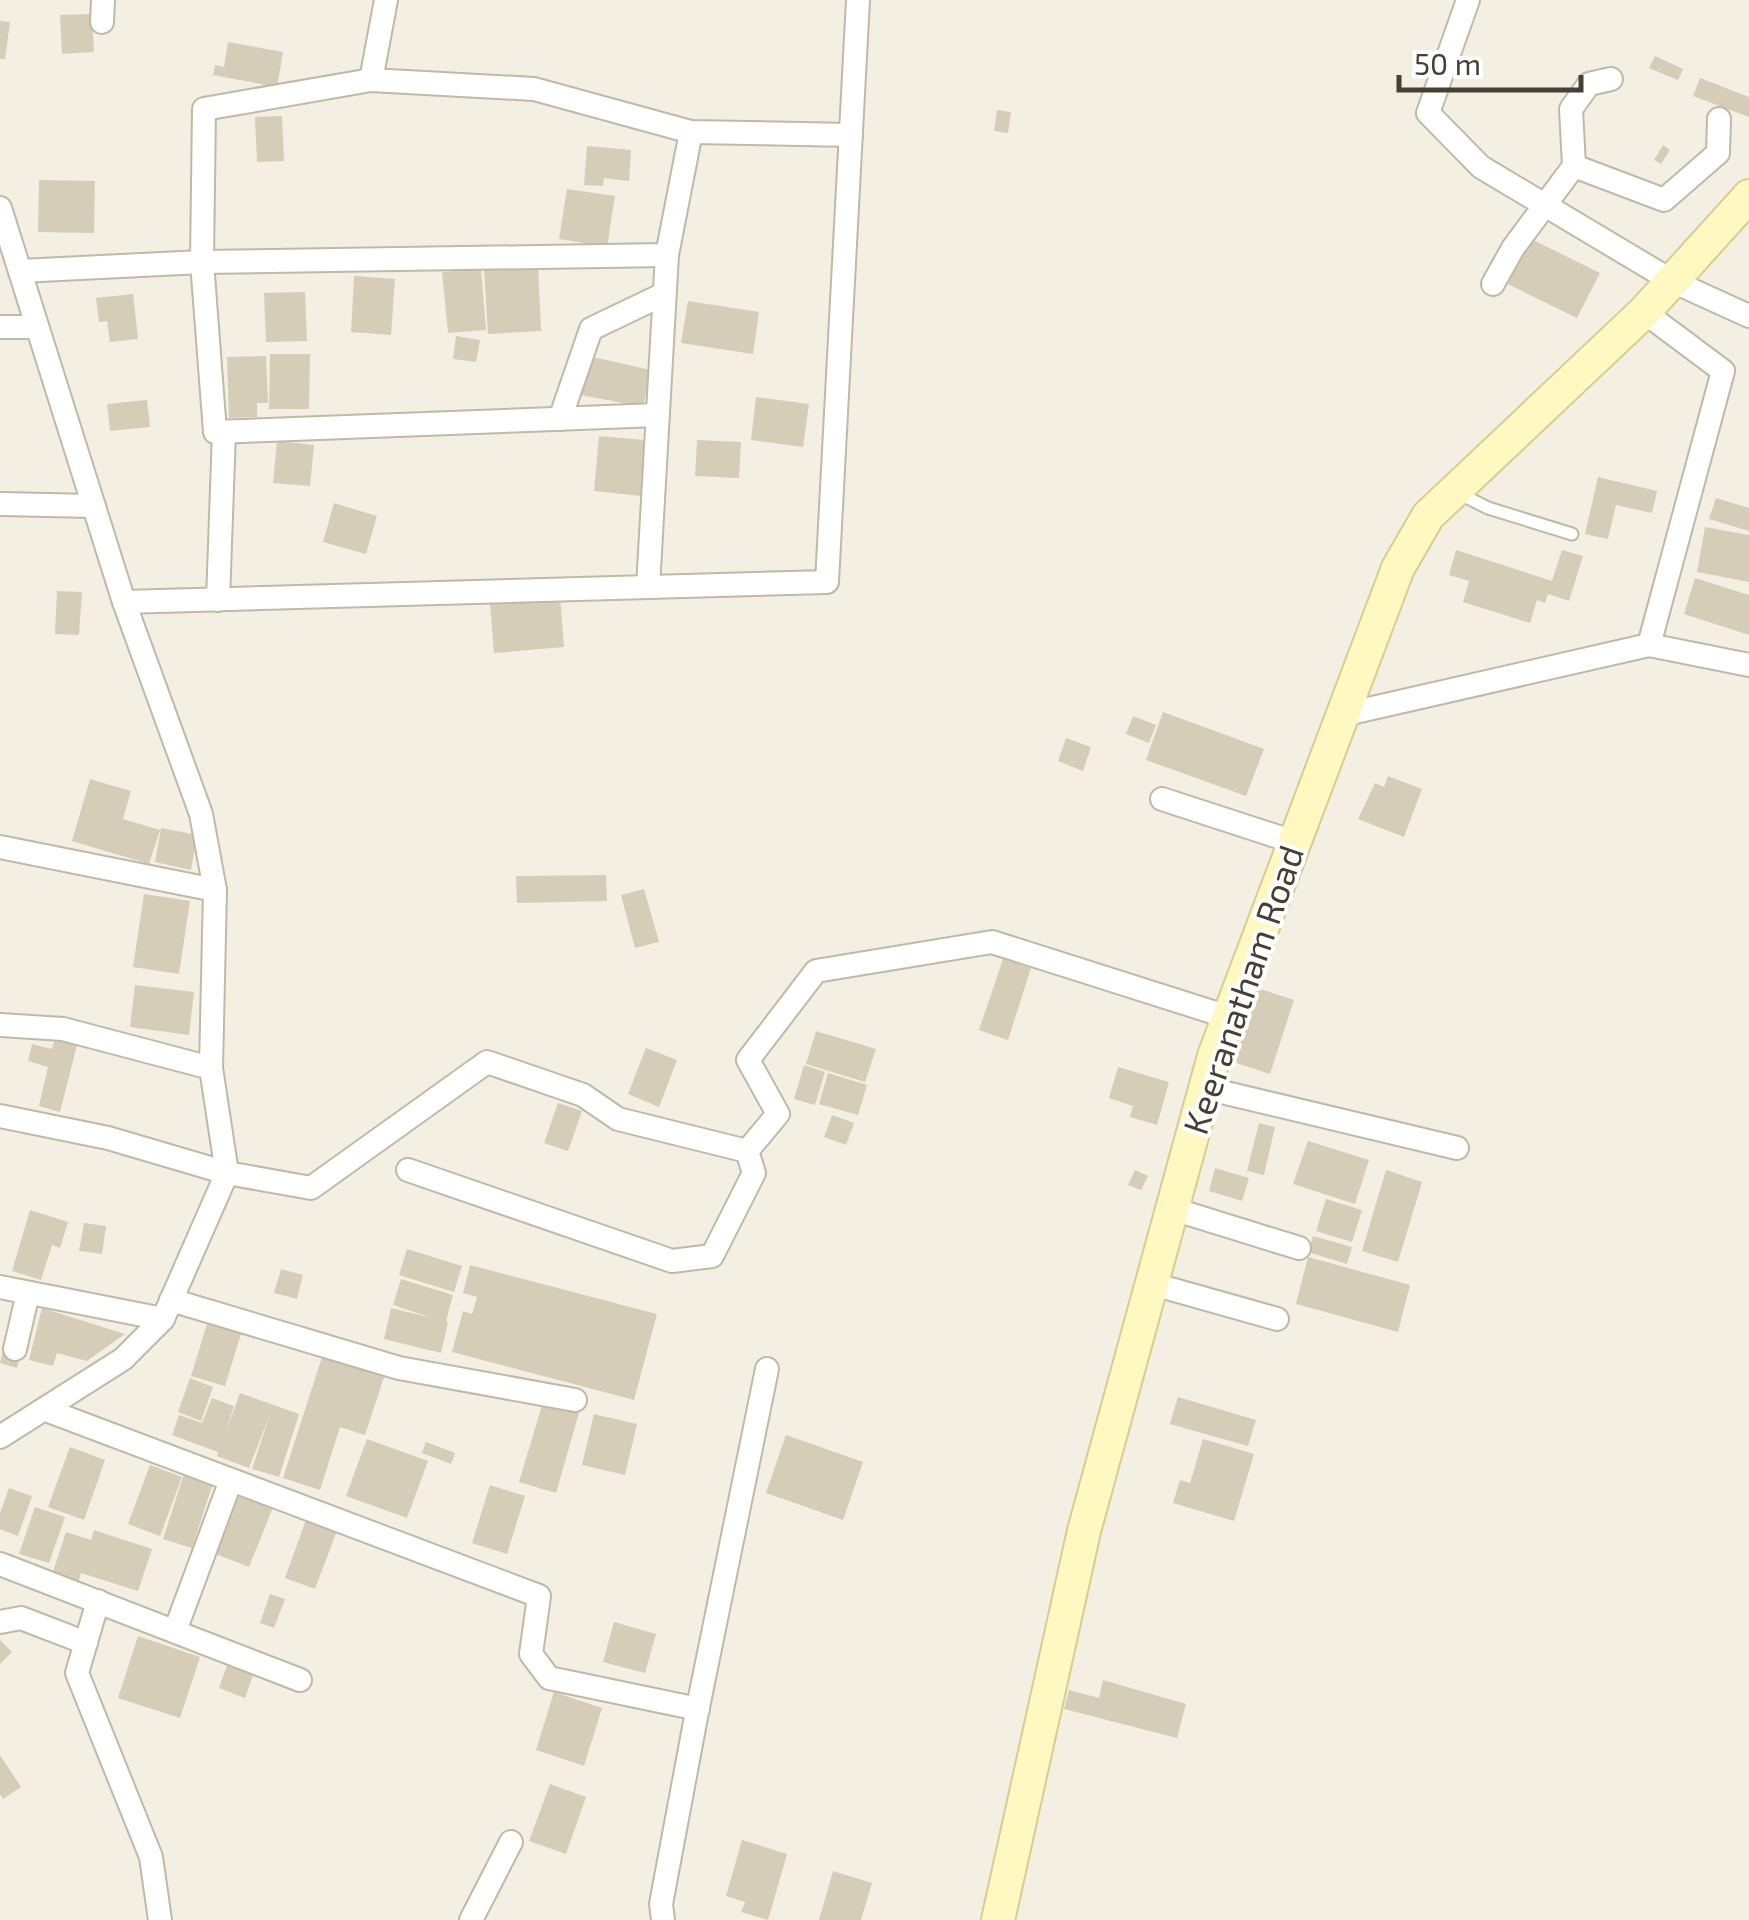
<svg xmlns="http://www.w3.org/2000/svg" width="1749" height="1920" viewBox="0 0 1749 1920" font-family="'Exo 2',sans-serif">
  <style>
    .building { fill: #d5cdb7 }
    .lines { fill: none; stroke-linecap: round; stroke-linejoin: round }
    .lane-casing { stroke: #bfb9a5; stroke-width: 15 }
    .street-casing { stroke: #bfb9a5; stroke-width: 26 }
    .secondary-casing { stroke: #d6cd8e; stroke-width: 36 }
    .lane { stroke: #fff; stroke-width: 11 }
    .street { stroke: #fff; stroke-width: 22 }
    .secondary { stroke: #fff8c1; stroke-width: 32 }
    .labels { text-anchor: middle; stroke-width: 8; stroke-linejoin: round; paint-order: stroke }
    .street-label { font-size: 35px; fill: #454033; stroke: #fff }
  </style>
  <rect width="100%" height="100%" fill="#f3f0e3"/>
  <g class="building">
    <polygon points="92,14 94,52 62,54 60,15"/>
    <polygon points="0,21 10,22 5,59 0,59"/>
    <polygon points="228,42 283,52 277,87 213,75 215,65 224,67"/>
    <polygon points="1655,56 1683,69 1678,80 1649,68"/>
    <polygon points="1700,78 1749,97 1749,117 1693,96"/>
    <polygon points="997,110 1011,112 1008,133 994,131"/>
    <polygon points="282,116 284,161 257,162 255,117"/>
    <polygon points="1663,145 1670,150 1661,164 1654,160"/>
    <polygon points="587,146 631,150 629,181 604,178 603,186 584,185"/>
    <polygon points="39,180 95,181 94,233 38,232"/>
    <polygon points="567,189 615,196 607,247 559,239"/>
    <polygon points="1531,239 1600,273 1577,318 1508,284"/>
    <polygon points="538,265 541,331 488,334 484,268"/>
    <polygon points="481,269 486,330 448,333 442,272"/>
    <polygon points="354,276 395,279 391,335 351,332"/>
    <polygon points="305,292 307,341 266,342 264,293"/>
    <polygon points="133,294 138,339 110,342 107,321 99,322 96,298"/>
    <polygon points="688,301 759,312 753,354 681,343"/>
    <polygon points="456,336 480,340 476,362 453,359"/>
    <polygon points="270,354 310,354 309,409 269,409"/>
    <polygon points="266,356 268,403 257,403 257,417 229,418 227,357"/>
    <polygon points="588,356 651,370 643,407 581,395"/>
    <polygon points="756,397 809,404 803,447 751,440"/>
    <polygon points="147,400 150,427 110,431 107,404"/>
    <polygon points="599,436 645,440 641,496 594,491"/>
    <polygon points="697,440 741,442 739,478 695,476"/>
    <polygon points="277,441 314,445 310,486 273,483"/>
    <polygon points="1598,477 1657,491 1652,513 1616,505 1608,539 1585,534"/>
    <polygon points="1716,498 1749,508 1749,531 1709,519"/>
    <polygon points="334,503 377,516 366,554 323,542"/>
    <polygon points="1705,527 1749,535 1749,582 1697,572"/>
    <polygon points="1456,550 1552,581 1562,550 1583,556 1569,601 1548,594 1545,603 1537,600 1530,623 1463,602 1469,581 1449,575"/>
    <polygon points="1695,578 1749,595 1749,635 1684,614"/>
    <polygon points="57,591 82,592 79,635 55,634"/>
    <polygon points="560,597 564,647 494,653 490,603"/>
    <polygon points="1163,712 1264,749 1246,796 1146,760"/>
    <polygon points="1133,716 1156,725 1149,743 1126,734"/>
    <polygon points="1066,738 1091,747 1083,771 1058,761"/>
    <polygon points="1388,776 1422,789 1404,837 1358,819 1375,783 1384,787"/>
    <polygon points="90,779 131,791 123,819 160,830 149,864 72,841"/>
    <polygon points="161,828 197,835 191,870 155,862"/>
    <polygon points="606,875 607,901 517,903 516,876"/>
    <polygon points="644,889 659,942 635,948 621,895"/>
    <polygon points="144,894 190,901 179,974 133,967"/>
    <polygon points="1003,959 1031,968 1008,1040 979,1030"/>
    <polygon points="135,985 194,992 189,1035 130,1027"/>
    <polygon points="1257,988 1294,1000 1270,1074 1233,1062"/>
    <polygon points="816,1031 876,1049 865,1082 806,1064"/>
    <polygon points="55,1039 77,1045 60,1112 39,1106 48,1067 28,1061 32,1044 52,1049"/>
    <polygon points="646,1048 677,1060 659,1107 628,1094"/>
    <polygon points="804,1065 825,1072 815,1105 794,1099"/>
    <polygon points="1118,1067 1169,1082 1157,1125 1130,1117 1133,1106 1109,1098"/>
    <polygon points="828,1073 867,1085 858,1115 819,1104"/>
    <polygon points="558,1103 582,1111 568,1151 544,1143"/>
    <polygon points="832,1115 854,1123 846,1145 824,1137"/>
    <polygon points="1259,1123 1275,1127 1264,1175 1247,1171"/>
    <polygon points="1308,1141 1369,1160 1355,1204 1293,1184"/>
    <polygon points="1215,1168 1249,1178 1242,1201 1209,1191"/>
    <polygon points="1135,1170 1148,1176 1141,1190 1128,1185"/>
    <polygon points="1386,1170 1422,1182 1398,1262 1362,1251"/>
    <polygon points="1326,1199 1362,1210 1352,1242 1316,1231"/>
    <polygon points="30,1210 68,1222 60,1248 52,1245 41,1280 12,1271"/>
    <polygon points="84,1223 106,1226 102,1254 79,1251"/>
    <polygon points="1313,1236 1352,1247 1347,1264 1308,1252"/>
    <polygon points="407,1249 462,1266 454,1292 399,1275"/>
    <polygon points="1308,1257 1410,1285 1398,1332 1296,1304"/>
    <polygon points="470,1265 657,1314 634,1400 452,1352 463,1311 472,1314 477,1297 463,1293"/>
    <polygon points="281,1269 303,1275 297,1299 274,1293"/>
    <polygon points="401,1279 453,1295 446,1321 448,1322 441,1353 384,1339 391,1308 432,1318 393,1305"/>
    <polygon points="42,1308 125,1334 87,1361 57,1353 53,1366 29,1360"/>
    <polygon points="207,1324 241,1334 225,1386 191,1376"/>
    <polygon points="3,1351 20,1356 17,1368 0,1363"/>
    <polygon points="322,1357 384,1377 365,1435 340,1427 320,1490 283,1478"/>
    <polygon points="190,1378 213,1387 201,1421 178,1412"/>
    <polygon points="240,1393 299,1414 279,1477 252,1469 270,1414 249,1468 217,1456 218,1452 172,1435 179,1415 202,1423 212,1398 234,1406 224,1437"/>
    <polygon points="1178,1397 1256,1420 1248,1446 1170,1424"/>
    <polygon points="543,1402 579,1413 556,1493 519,1482"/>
    <polygon points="594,1414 637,1424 625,1475 582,1465"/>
    <polygon points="786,1435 863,1462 843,1520 766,1493"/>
    <polygon points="367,1439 428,1461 407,1518 346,1496"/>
    <polygon points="1203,1439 1254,1454 1234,1521 1173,1503 1180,1480 1190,1483"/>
    <polygon points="426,1442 455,1453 451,1464 422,1453"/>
    <polygon points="70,1447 105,1460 84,1520 48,1507"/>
    <polygon points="150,1465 182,1477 160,1536 128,1524"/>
    <polygon points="184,1474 213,1483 192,1548 163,1539"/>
    <polygon points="490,1485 525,1496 507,1554 472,1543"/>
    <polygon points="9,1488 32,1496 18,1536 0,1529 0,1513"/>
    <polygon points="241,1491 274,1505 249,1567 216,1554"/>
    <polygon points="35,1507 65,1517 49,1563 19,1554"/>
    <polygon points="307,1517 338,1528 315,1589 285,1578"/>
    <polygon points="94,1530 152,1549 138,1591 81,1573 78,1583 52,1575 66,1532 91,1540"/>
    <polygon points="270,1594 285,1599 274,1628 260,1623"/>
    <polygon points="614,1622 656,1634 645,1673 603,1662"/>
    <polygon points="138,1636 200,1657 180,1718 118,1698"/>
    <polygon points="0,1640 12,1652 0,1664"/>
    <polygon points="228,1662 254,1672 245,1698 219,1688"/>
    <polygon points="1103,1680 1186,1704 1177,1738 1064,1709 1069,1690 1099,1698"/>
    <polygon points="554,1692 602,1708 584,1766 536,1750"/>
    <polygon points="0,1755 21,1787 3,1799 0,1794"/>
    <polygon points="550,1784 586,1797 566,1854 529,1841"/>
    <polygon points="742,1840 787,1854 768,1920 741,1912 745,1902 726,1896"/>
    <polygon points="833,1871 872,1883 861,1920 819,1920"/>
  </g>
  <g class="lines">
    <g class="lane-casing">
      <polyline id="lane" points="1458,493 1488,508 1572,534"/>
    </g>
    <g class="street-casing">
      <g id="street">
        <polyline points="1468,0 1428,113 1481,167 1672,281 1749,316"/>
        <polyline points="102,22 103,0"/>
        <polyline points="371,80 386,0"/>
        <polyline points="1574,166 1571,109 1589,84 1611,79"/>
        <polyline points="0,208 124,602 201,814 215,890 211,1068 227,1173 163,1319 123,1359 0,1437"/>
        <polyline points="20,271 202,262 667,255"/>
        <polyline points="1493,284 1513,248 1574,166 1664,200 1718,153 1719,119"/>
        <polyline points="1644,312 1723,371 1649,645 1749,665"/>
        <polyline points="0,327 37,327"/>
        <polyline points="658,415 215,432 202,262 204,109 371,80 534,89 691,132 851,135"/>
        <polyline points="560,419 591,329 664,294"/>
        <polyline points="0,504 94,506"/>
        <polyline points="648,587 667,255 691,132"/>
        <polyline points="218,600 224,432"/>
        <polyline points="124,602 827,582 858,0"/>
        <polyline points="1342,715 1649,645"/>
        <polyline points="1162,799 1294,842"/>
        <polyline points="0,847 215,890"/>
        <polyline points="0,1025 63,1029 211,1068"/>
        <polyline points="1205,1088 1457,1148"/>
        <polyline points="0,1116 108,1138 227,1173 311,1188 487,1062 583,1095 618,1119 747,1151"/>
        <polyline points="408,1170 672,1261 712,1256 754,1173 747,1151 778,1114 748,1060 816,971 992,942 1228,1017"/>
        <polyline points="1173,1209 1299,1248"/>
        <polyline points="1153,1284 1277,1319"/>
        <polyline points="0,1287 163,1319"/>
        <polyline points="171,1300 399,1368 575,1400"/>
        <polyline points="15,1349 28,1293"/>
        <polyline points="46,1410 539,1596 531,1654 549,1678 698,1709"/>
        <polyline points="0,1564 300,1680"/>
        <polyline points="98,1601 77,1673 151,1857 160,1920"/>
        <polyline points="0,1622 21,1618 86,1643"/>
        <polyline points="175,1631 231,1480"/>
        <polyline points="471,1920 511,1842"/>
        <polyline points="663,1920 661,1904 696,1717 767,1369"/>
      </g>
    </g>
    <g class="secondary-casing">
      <polyline id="secondary" points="998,1920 1084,1531 1214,1056 1398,568 1428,516 1644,312 1749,196"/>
    </g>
    <use href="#lane" class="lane"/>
    <use href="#street" class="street"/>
    <use href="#secondary" class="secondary"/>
  </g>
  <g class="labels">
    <g class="street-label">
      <text transform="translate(1244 990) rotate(-71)" y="12">Keeranatham Road</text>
    </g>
  </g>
  <path d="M1399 75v15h182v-15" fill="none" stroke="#454033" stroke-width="5"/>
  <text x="1414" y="75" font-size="30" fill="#454033" stroke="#ffffff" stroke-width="8" paint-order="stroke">50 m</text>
</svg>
